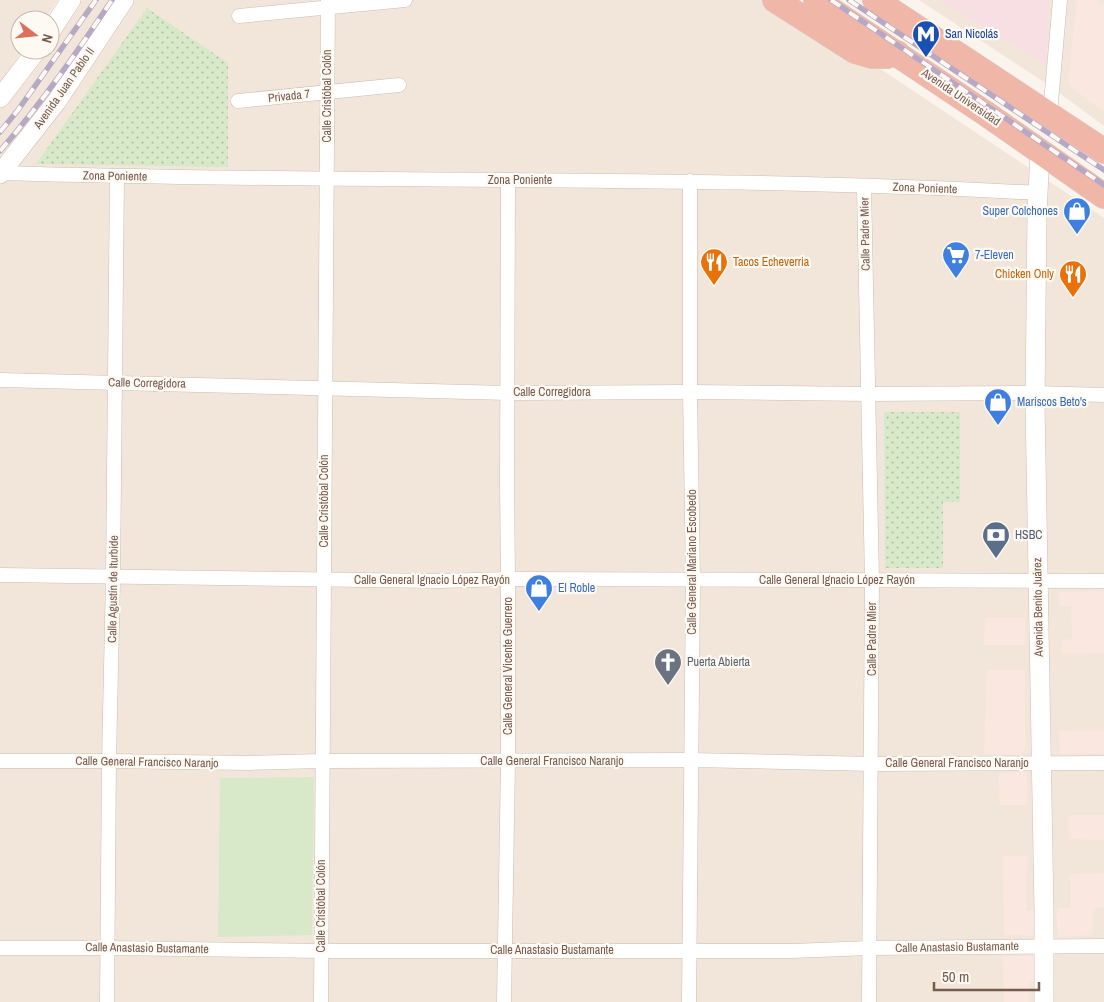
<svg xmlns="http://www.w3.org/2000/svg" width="1104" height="1002" viewBox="0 0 1104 1002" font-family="'Archivo Narrow',sans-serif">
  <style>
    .residential { fill: #f2e6da }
    .commercial { fill: #fae7e0 }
    .medical { fill: #f8dfe4 }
    .grass { fill: url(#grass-dots) }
    .park { fill: #d8e9ca }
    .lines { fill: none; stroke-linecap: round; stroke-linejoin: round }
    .street-casing { stroke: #cdbcb2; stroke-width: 15 }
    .secondary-casing { stroke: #d2beb2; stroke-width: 20 }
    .highway-casing { stroke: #d8d1ce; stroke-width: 26 }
    .street { stroke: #fff; stroke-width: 14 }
    .secondary { stroke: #fff; stroke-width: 19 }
    .highway { stroke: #f0b7a8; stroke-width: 25 }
    .rail-casing { stroke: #b7a9c5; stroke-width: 5.5 }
    .rail { stroke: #fef9f2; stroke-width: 4; stroke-dasharray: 11; stroke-linecap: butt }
    .labels { text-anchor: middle; stroke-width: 4.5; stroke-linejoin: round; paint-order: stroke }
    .transit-label { font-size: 12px; fill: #164399; stroke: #fef9f2; text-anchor: start }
    .street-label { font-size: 12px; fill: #755b50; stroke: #fef9f2 }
    .shop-label { font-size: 12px; fill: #366cbe; stroke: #fef9f2; text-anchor: start }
    .food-label { font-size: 12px; fill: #c56008; stroke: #fef9f2; text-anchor: start }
    .service-label { font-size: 12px; fill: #4e5e75; stroke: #fef9f2; text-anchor: start }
    .worship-label { font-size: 12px; fill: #5b616d; stroke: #fef9f2; text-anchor: start }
  </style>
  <defs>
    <pattern id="grass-dots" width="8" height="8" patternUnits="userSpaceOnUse" patternTransform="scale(1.25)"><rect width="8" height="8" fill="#d8e9ca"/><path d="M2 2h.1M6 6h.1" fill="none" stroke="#b4c0a6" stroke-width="1.8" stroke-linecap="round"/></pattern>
  </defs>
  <rect width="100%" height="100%" fill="#fbf4ec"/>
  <g class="residential">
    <polygon points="0,0 58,0 44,20 20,20 20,50 23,50 0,84"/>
    <polygon points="82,0 777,0 1104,218 1104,1002 0,1002 0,100 41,50 50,50 50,39"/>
    <polygon points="919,0 1104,0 1104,126 1050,86"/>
  </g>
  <g class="commercial">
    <polygon points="1077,0 1099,0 1098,3 1104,4 1104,112 1068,85"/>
    <polygon points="1104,591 1104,653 1062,654 1061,640 1072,639 1071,606 1059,606 1059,592"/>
    <polygon points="985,618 1025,618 1025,645 984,645"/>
    <polygon points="987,670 1025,670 1025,748 1020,755 984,754"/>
    <polygon points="1104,730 1104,753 1060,754 1059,731"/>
    <polygon points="1026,772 1027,805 1000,805 998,774"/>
    <polygon points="1069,815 1104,815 1104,840 1069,839"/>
    <polygon points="1003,856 1027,856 1026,911 1039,910 1039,936 1004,935"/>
    <polygon points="1104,873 1104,907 1093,908 1093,935 1058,937 1057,908 1070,908 1070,874"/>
    <polygon points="1003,956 1037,956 1038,981 1029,980 1029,1002 1004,1002"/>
  </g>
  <polygon class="medical" points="939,0 1050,0 1045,65 999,37"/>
  <g class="grass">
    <polygon points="147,8 228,63 228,167 36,164"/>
    <polygon points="884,412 960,412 960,502 943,502 943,568 885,568"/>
  </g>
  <polygon class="park" points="314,777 312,935 218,937 220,778"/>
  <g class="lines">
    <g class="street-casing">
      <g id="street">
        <polyline points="239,16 405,0"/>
        <polyline points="238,101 399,85"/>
        <polyline points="1050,114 1060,0"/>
        <path d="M2,173C347,184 693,174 1038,193"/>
        <polyline points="864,186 872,581 869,1002"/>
        <polyline points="0,380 508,393 690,392 869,394 1035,393 1104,395"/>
        <polyline points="0,575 439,581 508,579 1104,581"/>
        <polyline points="0,761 109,761 248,763 322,761 691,760 872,764 1104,763"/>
        <polyline points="0,948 107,948 321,951 792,951 870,948 1104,946"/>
        <polyline points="107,1002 109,761 113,577 117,176"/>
        <polyline points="321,1002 328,0"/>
        <polyline points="504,1002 508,761 508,579 507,484 508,180"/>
        <polyline points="689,1002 693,580 690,392 690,181"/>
      </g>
    </g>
    <g class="secondary-casing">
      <g id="secondary">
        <polyline points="50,32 71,0"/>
        <polyline points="0,98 37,50"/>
        <polyline points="1040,152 1037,214 1035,403 1044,912 1044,1002"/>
        <polyline points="0,174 57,101 124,0"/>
      </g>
    </g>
    <g class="highway-casing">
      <g id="highway">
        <polyline points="775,0 855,51 872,56 887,56 897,53"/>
        <polyline points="816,0 985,113 1104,196"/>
        <polyline points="875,0 1104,151"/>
      </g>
    </g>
    <use href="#street" class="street"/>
    <use href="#secondary" class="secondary"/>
    <use href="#highway" class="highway"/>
    <g class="rail-casing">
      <g id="rail">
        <polyline points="831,0 1104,185"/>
        <polyline points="849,0 1104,170"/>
        <polyline points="0,132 18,110 96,0"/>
        <path d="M0,151C41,104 77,52 112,0"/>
      </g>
    </g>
    <use href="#rail" class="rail"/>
  </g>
  <defs>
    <g id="metro-pin" transform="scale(1.4375)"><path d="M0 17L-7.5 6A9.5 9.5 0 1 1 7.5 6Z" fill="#1a4fb4" stroke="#fef9f2"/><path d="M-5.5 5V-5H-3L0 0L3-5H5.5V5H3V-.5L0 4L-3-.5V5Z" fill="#fff"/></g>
    <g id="shop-pin" transform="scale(1.4375)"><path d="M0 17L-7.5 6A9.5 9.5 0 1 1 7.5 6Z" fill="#3f7fe0" stroke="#fef9f2"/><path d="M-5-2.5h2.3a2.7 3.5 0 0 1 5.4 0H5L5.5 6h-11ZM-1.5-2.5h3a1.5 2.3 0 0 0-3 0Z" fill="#fff"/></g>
    <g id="supermarket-pin" transform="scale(1.4375)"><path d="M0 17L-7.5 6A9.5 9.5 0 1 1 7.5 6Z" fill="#3f7fe0" stroke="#fef9f2"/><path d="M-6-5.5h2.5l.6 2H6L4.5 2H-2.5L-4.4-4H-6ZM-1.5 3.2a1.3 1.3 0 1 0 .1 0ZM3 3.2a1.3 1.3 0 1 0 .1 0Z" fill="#fff"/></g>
    <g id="restaurant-pin" transform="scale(1.4375)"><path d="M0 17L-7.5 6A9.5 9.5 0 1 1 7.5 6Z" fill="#e8710a" stroke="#fef9f2"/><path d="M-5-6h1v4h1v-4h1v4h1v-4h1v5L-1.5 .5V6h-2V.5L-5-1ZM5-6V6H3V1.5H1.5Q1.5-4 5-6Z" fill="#fff"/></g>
    <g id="bank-pin" transform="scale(1.4375)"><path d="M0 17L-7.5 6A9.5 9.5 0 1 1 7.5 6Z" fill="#5c6f8a" stroke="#fef9f2"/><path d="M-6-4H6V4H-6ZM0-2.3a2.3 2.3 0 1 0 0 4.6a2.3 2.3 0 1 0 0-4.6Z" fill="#fff"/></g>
    <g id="church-pin" transform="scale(1.4375)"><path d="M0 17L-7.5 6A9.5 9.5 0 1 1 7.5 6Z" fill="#6b7280" stroke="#fef9f2"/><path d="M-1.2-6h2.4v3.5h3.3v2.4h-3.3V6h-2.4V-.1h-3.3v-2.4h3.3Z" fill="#fff"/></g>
  </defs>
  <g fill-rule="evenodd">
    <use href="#metro-pin" x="926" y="34"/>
    <use href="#shop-pin" x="1077" y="211"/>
    <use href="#supermarket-pin" x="956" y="255"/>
    <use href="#restaurant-pin" x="714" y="262"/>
    <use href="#restaurant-pin" x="1073" y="274"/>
    <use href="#shop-pin" x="998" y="402"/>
    <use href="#bank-pin" x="996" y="535"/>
    <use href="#shop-pin" x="539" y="588"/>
    <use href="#church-pin" x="668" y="662"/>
  </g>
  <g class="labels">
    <g class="transit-label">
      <text x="945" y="38">San Nicolás</text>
    </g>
    <g class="street-label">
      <text transform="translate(64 88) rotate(-55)" y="4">Avenida Juan Pablo II</text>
      <text transform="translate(289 96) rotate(-6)" y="4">Privada 7</text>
      <text transform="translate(327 96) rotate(-90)" y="4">Calle Cristóbal Colón</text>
      <text transform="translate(961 97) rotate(34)" y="4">Avenida Universidad</text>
      <text transform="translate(115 176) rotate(1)" y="4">Zona Poniente</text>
      <text x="520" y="184">Zona Poniente</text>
      <text transform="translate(925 188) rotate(2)" y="4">Zona Poniente</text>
      <text transform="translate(865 234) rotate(-91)" y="4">Calle Padre Mier</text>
      <text transform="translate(147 383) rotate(1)" y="4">Calle Corregidora</text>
      <text x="552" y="396">Calle Corregidora</text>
      <text transform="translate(324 501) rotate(-90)" y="4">Calle Cristóbal Colón</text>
      <text transform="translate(692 562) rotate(-90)" y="4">Calle General Mariano Escobedo</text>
      <text x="432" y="584">Calle General Ignacio López Rayón</text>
      <text x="837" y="584">Calle General Ignacio López Rayón</text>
      <text transform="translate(113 589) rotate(-89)" y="4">Calle Agustín de Iturbide</text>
      <text transform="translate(1038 607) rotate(-91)" y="4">Avenida Benito Juárez</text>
      <text transform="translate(872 639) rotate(-90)" y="4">Calle Padre Mier</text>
      <text transform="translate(508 666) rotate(-90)" y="4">Calle General Vicente Guerrero</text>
      <text x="552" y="765">Calle General Francisco Naranjo</text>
      <text transform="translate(147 762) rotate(1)" y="4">Calle General Francisco Naranjo</text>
      <text x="957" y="767">Calle General Francisco Naranjo</text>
      <text transform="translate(321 906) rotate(-90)" y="4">Calle Cristóbal Colón</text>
      <text transform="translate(957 947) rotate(-1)" y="4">Calle Anastasio Bustamante</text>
      <text transform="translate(147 948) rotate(1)" y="4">Calle Anastasio Bustamante</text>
      <text x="552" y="954">Calle Anastasio Bustamante</text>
    </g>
    <g class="shop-label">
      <text x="1058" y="215" text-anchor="end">Super Colchones</text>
      <text x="975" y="259">7-Eleven</text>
      <text x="1017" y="406">Mariscos Beto's</text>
      <text x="558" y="592">El Roble</text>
    </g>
    <g class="food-label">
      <text x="733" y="266">Tacos Echeverria</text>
      <text x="1054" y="278" text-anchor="end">Chicken Only</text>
    </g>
    <g class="service-label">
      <text x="1015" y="539">HSBC</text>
    </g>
    <g class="worship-label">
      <text x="687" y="666">Puerta Abierta</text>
    </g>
  </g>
  <g transform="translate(35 35) rotate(106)"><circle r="24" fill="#fef9f2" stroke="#c7bab1"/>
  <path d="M0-4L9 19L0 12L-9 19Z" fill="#db715b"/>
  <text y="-8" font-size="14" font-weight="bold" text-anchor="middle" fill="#755b50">N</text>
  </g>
  <path d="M934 982v8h105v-8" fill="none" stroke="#755b50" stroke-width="2.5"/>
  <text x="942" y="982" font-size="15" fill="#755b50" stroke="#fef9f2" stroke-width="4" paint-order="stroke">50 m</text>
</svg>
